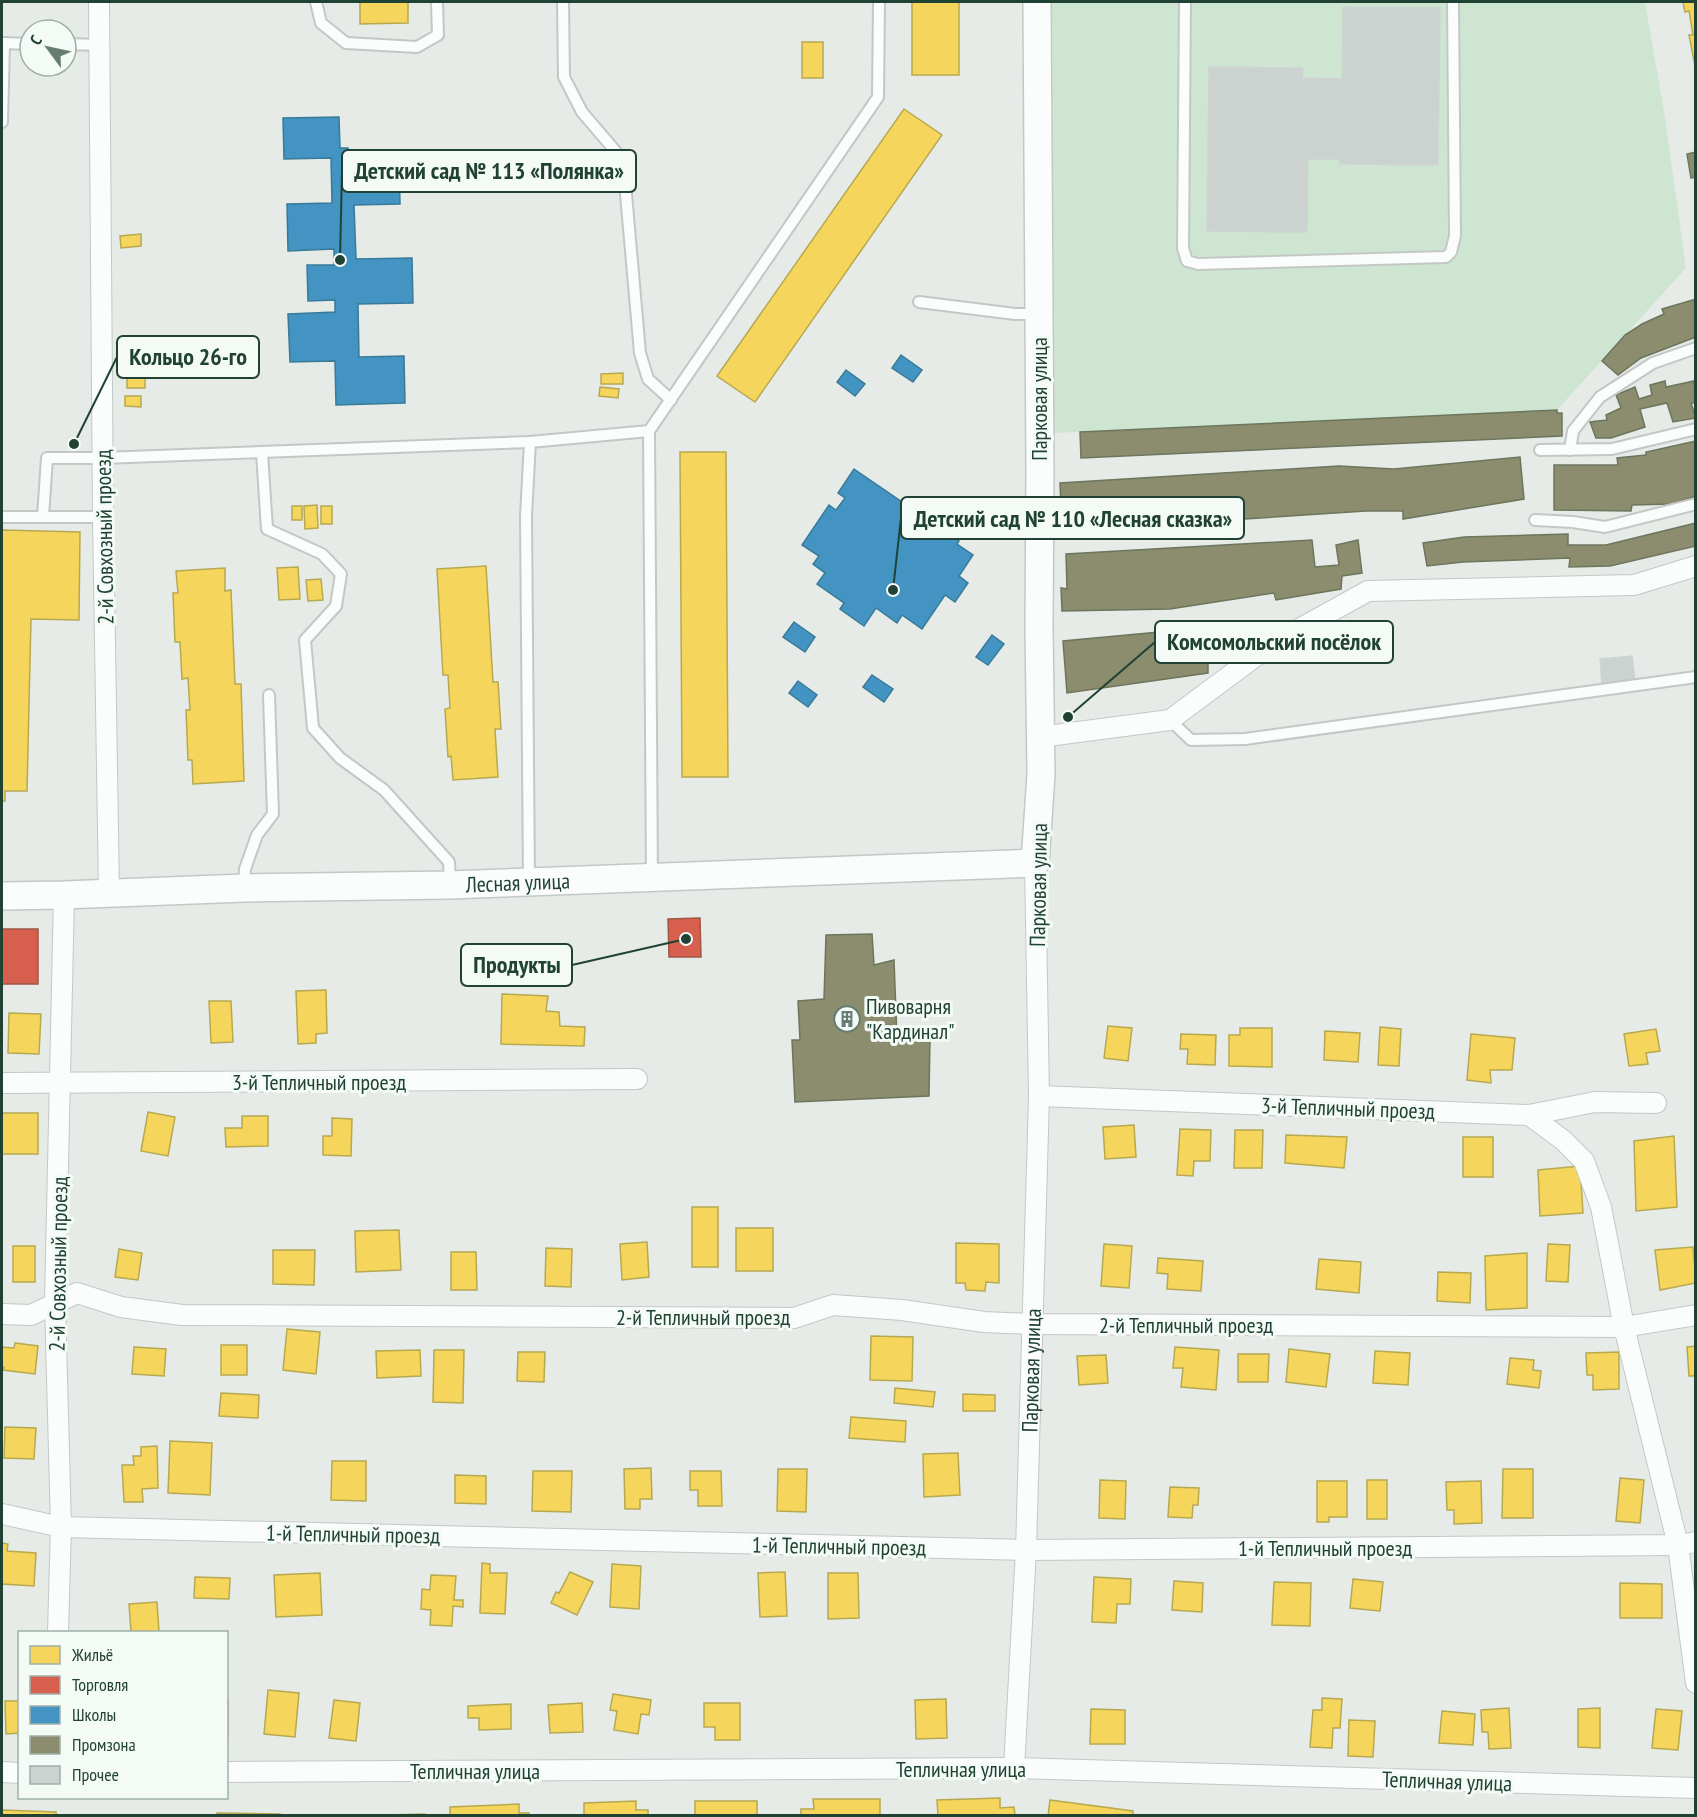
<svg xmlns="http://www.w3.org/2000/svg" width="1697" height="1817" viewBox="0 0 1697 1817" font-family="'PT Sans Narrow',sans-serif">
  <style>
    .green { fill: #cee6d1 }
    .homes { fill: #f6d55c; stroke: #b6a950; stroke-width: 1.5 }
    .shops { fill: #d6604d; stroke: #9f5746; stroke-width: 1.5 }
    .schools { fill: #4393c3; stroke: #387b98; stroke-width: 1.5 }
    .industry { fill: #8c8c6e; stroke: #6c765d; stroke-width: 1.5 }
    .building { fill: #ccd2cf; stroke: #ced4d1; stroke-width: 1.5 }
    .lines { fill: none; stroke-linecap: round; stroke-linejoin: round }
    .lane-casing { stroke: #c3c8c5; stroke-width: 14 }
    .street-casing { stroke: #c3c8c5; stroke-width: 22 }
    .secondary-casing { stroke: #c1c9c5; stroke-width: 30 }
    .lane { stroke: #fbfcfc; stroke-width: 10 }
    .street { stroke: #fbfcfc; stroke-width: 20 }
    .secondary { stroke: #fbfcfc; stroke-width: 27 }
    .labels { text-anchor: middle; stroke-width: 6; stroke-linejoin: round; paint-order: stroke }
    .street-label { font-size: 22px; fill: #204234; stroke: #f4faf6 }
    .poi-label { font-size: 22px; fill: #204234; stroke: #f4faf6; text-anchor: start }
    .leader { fill: none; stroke: #204234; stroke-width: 2 }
    .callout-dot { fill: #204234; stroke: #f4faf6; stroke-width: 2 }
    .callout { fill: #f4faf6; stroke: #204234; stroke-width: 2 }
    .callout-label { font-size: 24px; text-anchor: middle; font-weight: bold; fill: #204234 }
  </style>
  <rect width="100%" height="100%" fill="#e6ebe8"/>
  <polygon class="green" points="1052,2 1645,2 1664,111 1686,268 1557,410 1054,433"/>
  <g class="homes">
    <polygon points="360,2 408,2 408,23 360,24"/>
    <rect x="912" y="2" width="47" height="73"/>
    <polygon points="1683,2 1696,2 1696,71 1689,35 1693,35 1689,11 1685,12"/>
    <rect x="802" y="42" width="21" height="36"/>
    <polygon points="904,109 942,135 755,402 717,376"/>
    <polygon points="141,234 141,246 121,248 120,236"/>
    <polygon points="623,373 623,384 601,384 601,374"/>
    <rect x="127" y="378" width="18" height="10"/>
    <polygon points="600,387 619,389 618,398 599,396"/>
    <polygon points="125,396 141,396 141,407 125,406"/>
    <polygon points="680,452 726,452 728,777 682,777"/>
    <polygon points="317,505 318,528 305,529 304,506"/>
    <rect x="292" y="506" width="10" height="14"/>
    <rect x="321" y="506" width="11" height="18"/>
    <polygon points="2,530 80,532 79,620 31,619 27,791 5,791 5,801 2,801"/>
    <polygon points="486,566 493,682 498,682 501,729 495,729 498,777 453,780 451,756 448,757 445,709 450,708 448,675 443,675 437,569"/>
    <polygon points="298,567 300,599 279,600 277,568"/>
    <polygon points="225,568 225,591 231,590 235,684 241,684 244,781 193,784 192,760 188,760 186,710 190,710 188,678 182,679 180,642 175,642 173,593 178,593 176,571"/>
    <polygon points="321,579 323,600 308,601 306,580"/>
    <polygon points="326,990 327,1033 316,1034 316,1043 298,1044 296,991"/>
    <polygon points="502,994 548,996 546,1011 559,1012 560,1026 585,1027 584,1046 501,1044"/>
    <polygon points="209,1001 231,1001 233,1042 211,1043"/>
    <polygon points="9,1013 41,1014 39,1054 8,1053"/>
    <polygon points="1108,1026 1132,1028 1128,1061 1104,1058"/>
    <polygon points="1380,1027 1401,1029 1399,1066 1378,1065"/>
    <polygon points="1240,1028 1272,1028 1272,1067 1229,1066 1229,1035 1240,1035"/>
    <polygon points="1656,1029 1660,1051 1646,1053 1648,1064 1629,1066 1624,1034"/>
    <polygon points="1325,1031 1360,1033 1358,1062 1324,1060"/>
    <polygon points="1181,1034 1216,1035 1215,1065 1187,1064 1188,1049 1180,1049"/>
    <polygon points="1471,1034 1515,1038 1512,1070 1490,1070 1491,1083 1467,1080"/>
    <polygon points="148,1112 175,1117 168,1156 141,1151"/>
    <rect x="2" y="1113" width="36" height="41"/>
    <polygon points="242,1116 268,1116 268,1146 226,1147 225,1128 242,1128"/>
    <polygon points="332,1118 352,1119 351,1156 323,1155 323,1136 332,1136"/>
    <polygon points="1134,1125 1136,1157 1105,1159 1103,1127"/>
    <polygon points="1180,1129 1211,1130 1210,1161 1194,1161 1193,1176 1177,1175"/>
    <polygon points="1235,1130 1263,1130 1262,1168 1234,1168"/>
    <polygon points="1286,1135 1347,1137 1344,1168 1285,1163"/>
    <polygon points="1674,1136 1677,1207 1636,1211 1634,1141"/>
    <rect x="1463" y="1137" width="30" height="40"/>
    <polygon points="1580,1166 1583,1213 1540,1216 1538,1170"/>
    <rect x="692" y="1207" width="26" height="60"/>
    <rect x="736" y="1228" width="37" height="43"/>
    <polygon points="399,1230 401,1270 356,1272 355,1231"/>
    <polygon points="647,1242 649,1277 622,1280 620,1244"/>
    <polygon points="956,1243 999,1244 999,1283 986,1282 985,1291 966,1290 965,1283 956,1283"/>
    <polygon points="1104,1244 1132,1246 1129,1288 1101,1286"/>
    <polygon points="1548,1244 1570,1245 1568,1282 1546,1281"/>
    <rect x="13" y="1246" width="22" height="36"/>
    <polygon points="1693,1247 1696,1283 1660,1290 1655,1250"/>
    <polygon points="546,1248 572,1249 571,1287 545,1286"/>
    <polygon points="119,1249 142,1253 138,1280 115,1277"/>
    <polygon points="273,1250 315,1250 314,1285 273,1284"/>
    <polygon points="451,1252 476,1252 477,1290 451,1290"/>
    <polygon points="1527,1253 1527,1308 1486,1310 1485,1256"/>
    <polygon points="1158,1258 1203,1261 1201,1291 1167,1289 1168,1274 1157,1273"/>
    <polygon points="1319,1259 1361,1262 1359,1293 1316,1289"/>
    <polygon points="1438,1272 1471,1273 1470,1303 1437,1301"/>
    <polygon points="287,1329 320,1332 316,1374 283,1370"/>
    <polygon points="871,1336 913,1337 912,1381 870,1380"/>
    <polygon points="15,1343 38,1346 35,1374 3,1370 4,1367 2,1367 2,1347 14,1348"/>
    <rect x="221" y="1345" width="26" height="30"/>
    <polygon points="1696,1346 1696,1376 1689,1376 1687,1347"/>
    <polygon points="134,1347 166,1349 164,1376 132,1374"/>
    <polygon points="1175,1347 1219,1350 1216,1390 1181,1387 1183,1368 1173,1368"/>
    <polygon points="1289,1349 1330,1354 1326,1387 1286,1382"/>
    <polygon points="420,1350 421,1376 377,1378 376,1351"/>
    <polygon points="434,1350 464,1350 463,1403 433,1402"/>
    <polygon points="1375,1351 1410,1353 1408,1385 1373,1383"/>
    <polygon points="518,1352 545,1352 544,1382 517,1381"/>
    <polygon points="1619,1352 1619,1389 1593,1390 1593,1375 1587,1375 1586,1353"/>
    <polygon points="1238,1354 1269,1354 1268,1382 1238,1382"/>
    <polygon points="1106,1355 1108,1383 1079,1385 1077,1356"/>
    <polygon points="1510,1358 1534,1360 1533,1370 1541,1371 1539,1388 1507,1384"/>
    <polygon points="895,1388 935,1392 933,1407 894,1403"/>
    <polygon points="221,1393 259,1395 258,1418 219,1416"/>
    <polygon points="963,1394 995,1395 995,1411 963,1411"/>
    <polygon points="851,1417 906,1421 905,1442 849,1438"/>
    <polygon points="5,1427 36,1428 34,1459 4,1458"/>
    <polygon points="170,1441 212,1443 210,1495 168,1493"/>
    <polygon points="157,1446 158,1488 142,1489 143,1502 124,1502 122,1465 134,1465 133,1456 141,1456 141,1447"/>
    <polygon points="958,1453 960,1495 924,1497 923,1454"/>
    <polygon points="332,1461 366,1461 366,1501 331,1500"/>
    <polygon points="651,1468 652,1499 640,1499 640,1509 625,1509 624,1469"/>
    <polygon points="778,1469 807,1469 806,1512 777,1511"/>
    <polygon points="1503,1469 1533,1469 1533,1518 1502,1518"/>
    <polygon points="533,1471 572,1471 571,1512 532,1511"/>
    <polygon points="690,1471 721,1471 722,1506 698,1506 698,1490 690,1490"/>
    <polygon points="455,1475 486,1476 486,1504 455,1503"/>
    <polygon points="1620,1478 1644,1480 1640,1523 1616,1521"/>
    <polygon points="1100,1480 1126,1481 1125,1519 1099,1518"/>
    <rect x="1367" y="1480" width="20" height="39"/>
    <polygon points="1317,1481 1347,1481 1347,1517 1329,1517 1329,1522 1317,1522"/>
    <polygon points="1481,1481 1482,1523 1454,1524 1454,1510 1447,1510 1446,1482"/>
    <polygon points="1170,1487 1199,1488 1198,1505 1193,1505 1192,1518 1168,1517"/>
    <polygon points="2,1543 8,1544 7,1551 36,1553 34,1586 2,1584"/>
    <polygon points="482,1563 490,1564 490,1573 507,1573 505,1614 480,1613"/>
    <polygon points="612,1564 641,1566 639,1609 610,1607"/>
    <polygon points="570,1572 593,1582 577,1615 551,1603 556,1592 559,1593"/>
    <polygon points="785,1572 787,1616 760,1617 758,1573"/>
    <polygon points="320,1573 322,1615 276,1617 274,1575"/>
    <polygon points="828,1573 858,1573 859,1618 828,1619"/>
    <polygon points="431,1575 456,1576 454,1600 463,1600 463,1607 453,1606 452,1626 430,1625 431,1610 421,1609 422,1589 430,1590"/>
    <polygon points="195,1577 230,1578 229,1599 194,1598"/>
    <polygon points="1094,1577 1131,1579 1130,1604 1117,1604 1116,1623 1092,1622"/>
    <polygon points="1353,1579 1383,1582 1380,1611 1350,1608"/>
    <polygon points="1174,1581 1203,1583 1202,1612 1172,1610"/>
    <polygon points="1274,1582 1311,1583 1310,1626 1272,1625"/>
    <polygon points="1620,1583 1662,1584 1662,1618 1620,1618"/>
    <polygon points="157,1602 159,1632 131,1632 129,1604"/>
    <polygon points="268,1690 299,1693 295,1737 264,1734"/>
    <polygon points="613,1694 651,1700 649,1715 641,1714 638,1734 614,1730 617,1711 610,1710"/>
    <polygon points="1322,1698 1342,1699 1340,1728 1333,1728 1332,1748 1310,1747 1313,1710 1322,1710"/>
    <polygon points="946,1699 947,1738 916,1739 915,1700"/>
    <rect x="226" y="1700" width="2" height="37"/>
    <polygon points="334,1700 360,1703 356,1741 329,1738"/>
    <polygon points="5,1701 20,1701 20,1733 6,1734"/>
    <polygon points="582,1703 583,1732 550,1733 548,1705"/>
    <polygon points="704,1703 740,1703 740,1740 715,1740 715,1727 704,1727"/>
    <polygon points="511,1704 511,1729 479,1730 479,1718 468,1718 468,1706"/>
    <polygon points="1509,1708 1511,1748 1489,1749 1488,1732 1482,1732 1481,1710"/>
    <polygon points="1600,1708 1600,1748 1578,1747 1578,1709"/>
    <polygon points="1091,1709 1125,1710 1125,1744 1090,1744"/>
    <polygon points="1656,1709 1682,1711 1678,1750 1652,1748"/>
    <polygon points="1442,1711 1475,1714 1473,1745 1439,1743"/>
    <polygon points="1349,1720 1375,1721 1373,1757 1348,1756"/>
    <polygon points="1000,1798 1000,1808 1014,1807 1015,1816 938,1816 937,1800"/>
    <polygon points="813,1799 880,1799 880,1816 801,1816 801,1809 814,1809"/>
    <polygon points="1050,1800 1133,1811 1133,1816 1048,1816"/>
    <polygon points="636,1801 636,1810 648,1810 648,1816 584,1816 584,1803"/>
    <rect x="695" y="1801" width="62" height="15"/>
    <polygon points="519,1804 519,1813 529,1813 529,1816 450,1816 450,1807"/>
    <polygon points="2,1810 56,1812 56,1816 2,1816"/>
    <polygon points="217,1813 280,1814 280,1816 217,1816"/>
    <polygon points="425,1814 425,1816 342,1816"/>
  </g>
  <g class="shops">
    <polygon points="700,918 701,957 669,957 668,919"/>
    <rect x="2" y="929" width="36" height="55"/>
  </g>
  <g class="schools">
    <polygon points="339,117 340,148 348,148 349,158 399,157 400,204 354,205 356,259 412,258 413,303 358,304 359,357 404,356 405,403 336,405 335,361 290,362 288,314 335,312 335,300 308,301 307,265 334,265 334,249 288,251 287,204 332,203 331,158 284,159 283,118"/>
    <polygon points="901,355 922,370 913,382 892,368"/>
    <polygon points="846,370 865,384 855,396 837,382"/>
    <polygon points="854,469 959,541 957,544 973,555 959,576 968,583 955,602 945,595 922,629 902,615 897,623 876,608 864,626 840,609 844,603 817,584 825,573 813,564 819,556 802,545 829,505 836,510 845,498 838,493"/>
    <polygon points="794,622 815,637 805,652 783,637"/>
    <polygon points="992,635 1004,644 988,665 976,657"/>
    <polygon points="872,675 893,689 884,702 863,687"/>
    <polygon points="798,681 817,695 808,707 789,693"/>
  </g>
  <g class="industry">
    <polygon points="1696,152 1696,177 1691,178 1687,154"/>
    <polygon points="1696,299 1696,337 1641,358 1618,375 1602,361 1625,335 1642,324 1664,314 1662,309"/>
    <polygon points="1665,381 1666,387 1694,381 1696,403 1691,403 1696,418 1673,422 1667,403 1640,409 1645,427 1611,438 1596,438 1590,422 1607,420 1606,415 1621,408 1616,395 1635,387 1639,399 1652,395 1650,385"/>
    <polygon points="1557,410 1557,413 1562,413 1562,436 1081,458 1080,432"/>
    <polygon points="1696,441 1696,496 1671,504 1632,505 1631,511 1554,510 1554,465 1618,465 1617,458 1646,455 1646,452"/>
    <polygon points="1520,457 1524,499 1403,519 1403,511 1366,511 1062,531 1060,483 1339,466 1394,469"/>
    <polygon points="1696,523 1696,546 1610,566 1569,567 1570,558 1463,562 1427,566 1423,543 1464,537 1568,534 1568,545 1606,545"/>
    <polygon points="1312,540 1315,567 1339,565 1336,545 1358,540 1362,573 1342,576 1341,589 1276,600 1274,593 1170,609 1062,611 1061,588 1067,589 1066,554"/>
    <polygon points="1224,626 1240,626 1242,642 1231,644 1232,658 1208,661 1208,673 1067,693 1063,641"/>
    <polygon points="872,934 874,965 894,960 897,1039 930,1037 929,1096 795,1102 792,1040 800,1040 798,1001 824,999 826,935"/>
  </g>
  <g class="building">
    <polygon points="1343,7 1440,8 1438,165 1340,164 1340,159 1308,159 1307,232 1207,231 1209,67 1303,68 1302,78 1342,79"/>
    <polygon points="1632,656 1635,681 1602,684 1600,659"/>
  </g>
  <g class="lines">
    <g class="lane-casing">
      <g id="lane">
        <polyline points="316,2 321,23 346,43 417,47 438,35 437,2"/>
        <polyline points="563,2 564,77 582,112 623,160 640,353 648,379 671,400"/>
        <polyline points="1185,2 1183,248 1187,261 1198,264 1446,257 1451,252 1455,236 1453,2"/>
        <polyline points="2,43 30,44"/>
        <polyline points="66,44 99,45"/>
        <polyline points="2,122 4,43"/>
        <polyline points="919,302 1015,314 1039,314"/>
        <polyline points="649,431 652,878"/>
        <polyline points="1540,450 1612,449 1696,429"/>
        <polyline points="1570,450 1573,431 1600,397 1653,363 1696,348"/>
        <polyline points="262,453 267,529 322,554 341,574 336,606 305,640 313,728 340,758 384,790 449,862 450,885"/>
        <polyline points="2,517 103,517"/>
        <polyline points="43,517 47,458 103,458 530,442 649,431 878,97 879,2"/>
        <polyline points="1535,520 1573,522 1605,527 1696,504"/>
        <polyline points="1170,720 1191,740 1245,739 1696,677"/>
        <polyline points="529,882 526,516 530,442"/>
        <polyline points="244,887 245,869 257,835 273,814 269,695"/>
      </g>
    </g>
    <g class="street-casing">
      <g id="street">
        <polyline points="99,2 103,517 109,893"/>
        <polyline points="1040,737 1170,720 1272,644 1368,591 1634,585 1696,566"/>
        <polyline points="2,1083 637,1079"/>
        <polyline points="1039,1096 1529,1115 1595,1102 1656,1103"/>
        <polyline points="1529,1115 1563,1140 1584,1161 1601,1207 1624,1327 1678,1545 1696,1683"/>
        <polyline points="2,1314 31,1315 77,1293 121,1307 182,1315 794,1318 833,1305 902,1310 984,1322 1033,1324 1624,1327 1696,1315"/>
        <polyline points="2,1514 61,1527 1026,1550 1678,1545 1696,1542"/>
        <polyline points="58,1632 61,1527 55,1302 64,895"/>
        <path id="s1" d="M1014,1768L1026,1550L1039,1096L1035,863"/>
        <polyline points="2,1772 20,1773"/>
        <polyline points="226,1772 1014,1768 1696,1788"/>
      </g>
    </g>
    <g class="secondary-casing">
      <g id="secondary">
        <path id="s2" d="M2,896L64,895L244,888L450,885L1035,863L1041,774L1039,628L1040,471L1037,2"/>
      </g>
    </g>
    <use href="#lane" class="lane"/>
    <use href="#street" class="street"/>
    <use href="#secondary" class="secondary"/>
  </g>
  <defs>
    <g id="building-ring" transform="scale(1.35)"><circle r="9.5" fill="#f4faf6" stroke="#657d73" stroke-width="1.5"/><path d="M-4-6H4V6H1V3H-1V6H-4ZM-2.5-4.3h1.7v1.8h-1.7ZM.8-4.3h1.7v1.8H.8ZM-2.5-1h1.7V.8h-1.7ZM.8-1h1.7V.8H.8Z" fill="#657d73"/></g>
  </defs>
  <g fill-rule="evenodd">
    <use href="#building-ring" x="847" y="1019"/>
  </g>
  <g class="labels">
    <g class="street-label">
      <text transform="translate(1039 399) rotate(-90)" y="8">Парковая улица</text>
      <text transform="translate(104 537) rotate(-91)" y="8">2-й Совхозный проезд</text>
      <text dy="8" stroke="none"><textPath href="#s2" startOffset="516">Лесная улица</textPath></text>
      <text transform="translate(1038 885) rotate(-89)" y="8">Парковая улица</text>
      <text x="319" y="1090">3-й Тепличный проезд</text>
      <text transform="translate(1348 1108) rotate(2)" y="8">3-й Тепличный проезд</text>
      <text transform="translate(58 1264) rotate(-89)" y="8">2-й Совхозный проезд</text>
      <text x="703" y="1325">2-й Тепличный проезд</text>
      <text x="1186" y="1333">2-й Тепличный проезд</text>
      <text dy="8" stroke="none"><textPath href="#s1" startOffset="398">Парковая улица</textPath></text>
      <text transform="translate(353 1534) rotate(1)" y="8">1-й Тепличный проезд</text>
      <text transform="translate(839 1546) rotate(1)" y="8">1-й Тепличный проезд</text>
      <text x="1325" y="1556">1-й Тепличный проезд</text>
      <text x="961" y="1777">Тепличная улица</text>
      <text x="475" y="1779">Тепличная улица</text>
      <text transform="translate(1447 1781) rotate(2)" y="8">Тепличная улица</text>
    </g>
    <g class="poi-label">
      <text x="866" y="1014">Пивоварня<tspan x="866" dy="25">"Кардинал"</tspan></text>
    </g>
  </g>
  <path class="leader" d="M340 260L342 171M74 444L117 357M893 590L901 518M1068 717L1155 642M686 939L572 965"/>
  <g class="callout-dot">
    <circle cx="340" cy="260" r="6"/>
    <circle cx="74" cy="444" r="6"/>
    <circle cx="893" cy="590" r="6"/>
    <circle cx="1068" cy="717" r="6"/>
    <circle cx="686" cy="939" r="6"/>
  </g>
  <g class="callout">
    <rect x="342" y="150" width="294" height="42" rx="6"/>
    <rect x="117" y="336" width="142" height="42" rx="6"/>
    <rect x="901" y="497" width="343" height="42" rx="6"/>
    <rect x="1155" y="621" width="238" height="42" rx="6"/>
    <rect x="461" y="944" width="111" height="42" rx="6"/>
  </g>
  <g class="callout-label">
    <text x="489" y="179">Детский сад № 113 «Полянка»</text>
    <text x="188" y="365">Кольцо 26-го</text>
    <text x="1073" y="527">Детский сад № 110 «Лесная сказка»</text>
    <text x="1274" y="650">Комсомольский посёлок</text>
    <text x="517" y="973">Продукты</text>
  </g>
  <rect width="1697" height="1817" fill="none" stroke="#204234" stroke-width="6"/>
  <rect x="18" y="1631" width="210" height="168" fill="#f4faf6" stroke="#9fb0a8" stroke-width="1.5"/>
  <rect x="30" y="1646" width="30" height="18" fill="#f6d55c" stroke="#9fb0a8" stroke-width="1.5"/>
  <text x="72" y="1661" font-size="18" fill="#204234">Жильё</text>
  <rect x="30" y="1676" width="30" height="18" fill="#d6604d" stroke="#9fb0a8" stroke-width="1.5"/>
  <text x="72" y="1691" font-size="18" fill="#204234">Торговля</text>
  <rect x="30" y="1706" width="30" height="18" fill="#4393c3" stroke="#9fb0a8" stroke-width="1.5"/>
  <text x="72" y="1721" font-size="18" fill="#204234">Школы</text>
  <rect x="30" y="1736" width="30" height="18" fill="#8c8c6e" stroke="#9fb0a8" stroke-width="1.5"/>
  <text x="72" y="1751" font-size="18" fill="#204234">Промзона</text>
  <rect x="30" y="1766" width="30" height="18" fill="#ccd2cf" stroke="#9fb0a8" stroke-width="1.5"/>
  <text x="72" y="1781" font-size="18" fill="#204234">Прочее</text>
  <g transform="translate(48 48) rotate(303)"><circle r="28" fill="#f4faf6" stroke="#9fb0a8" stroke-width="1.5"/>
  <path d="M0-4.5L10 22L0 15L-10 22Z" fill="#657d73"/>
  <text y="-9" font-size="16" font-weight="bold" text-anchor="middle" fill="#204234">С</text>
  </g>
</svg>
